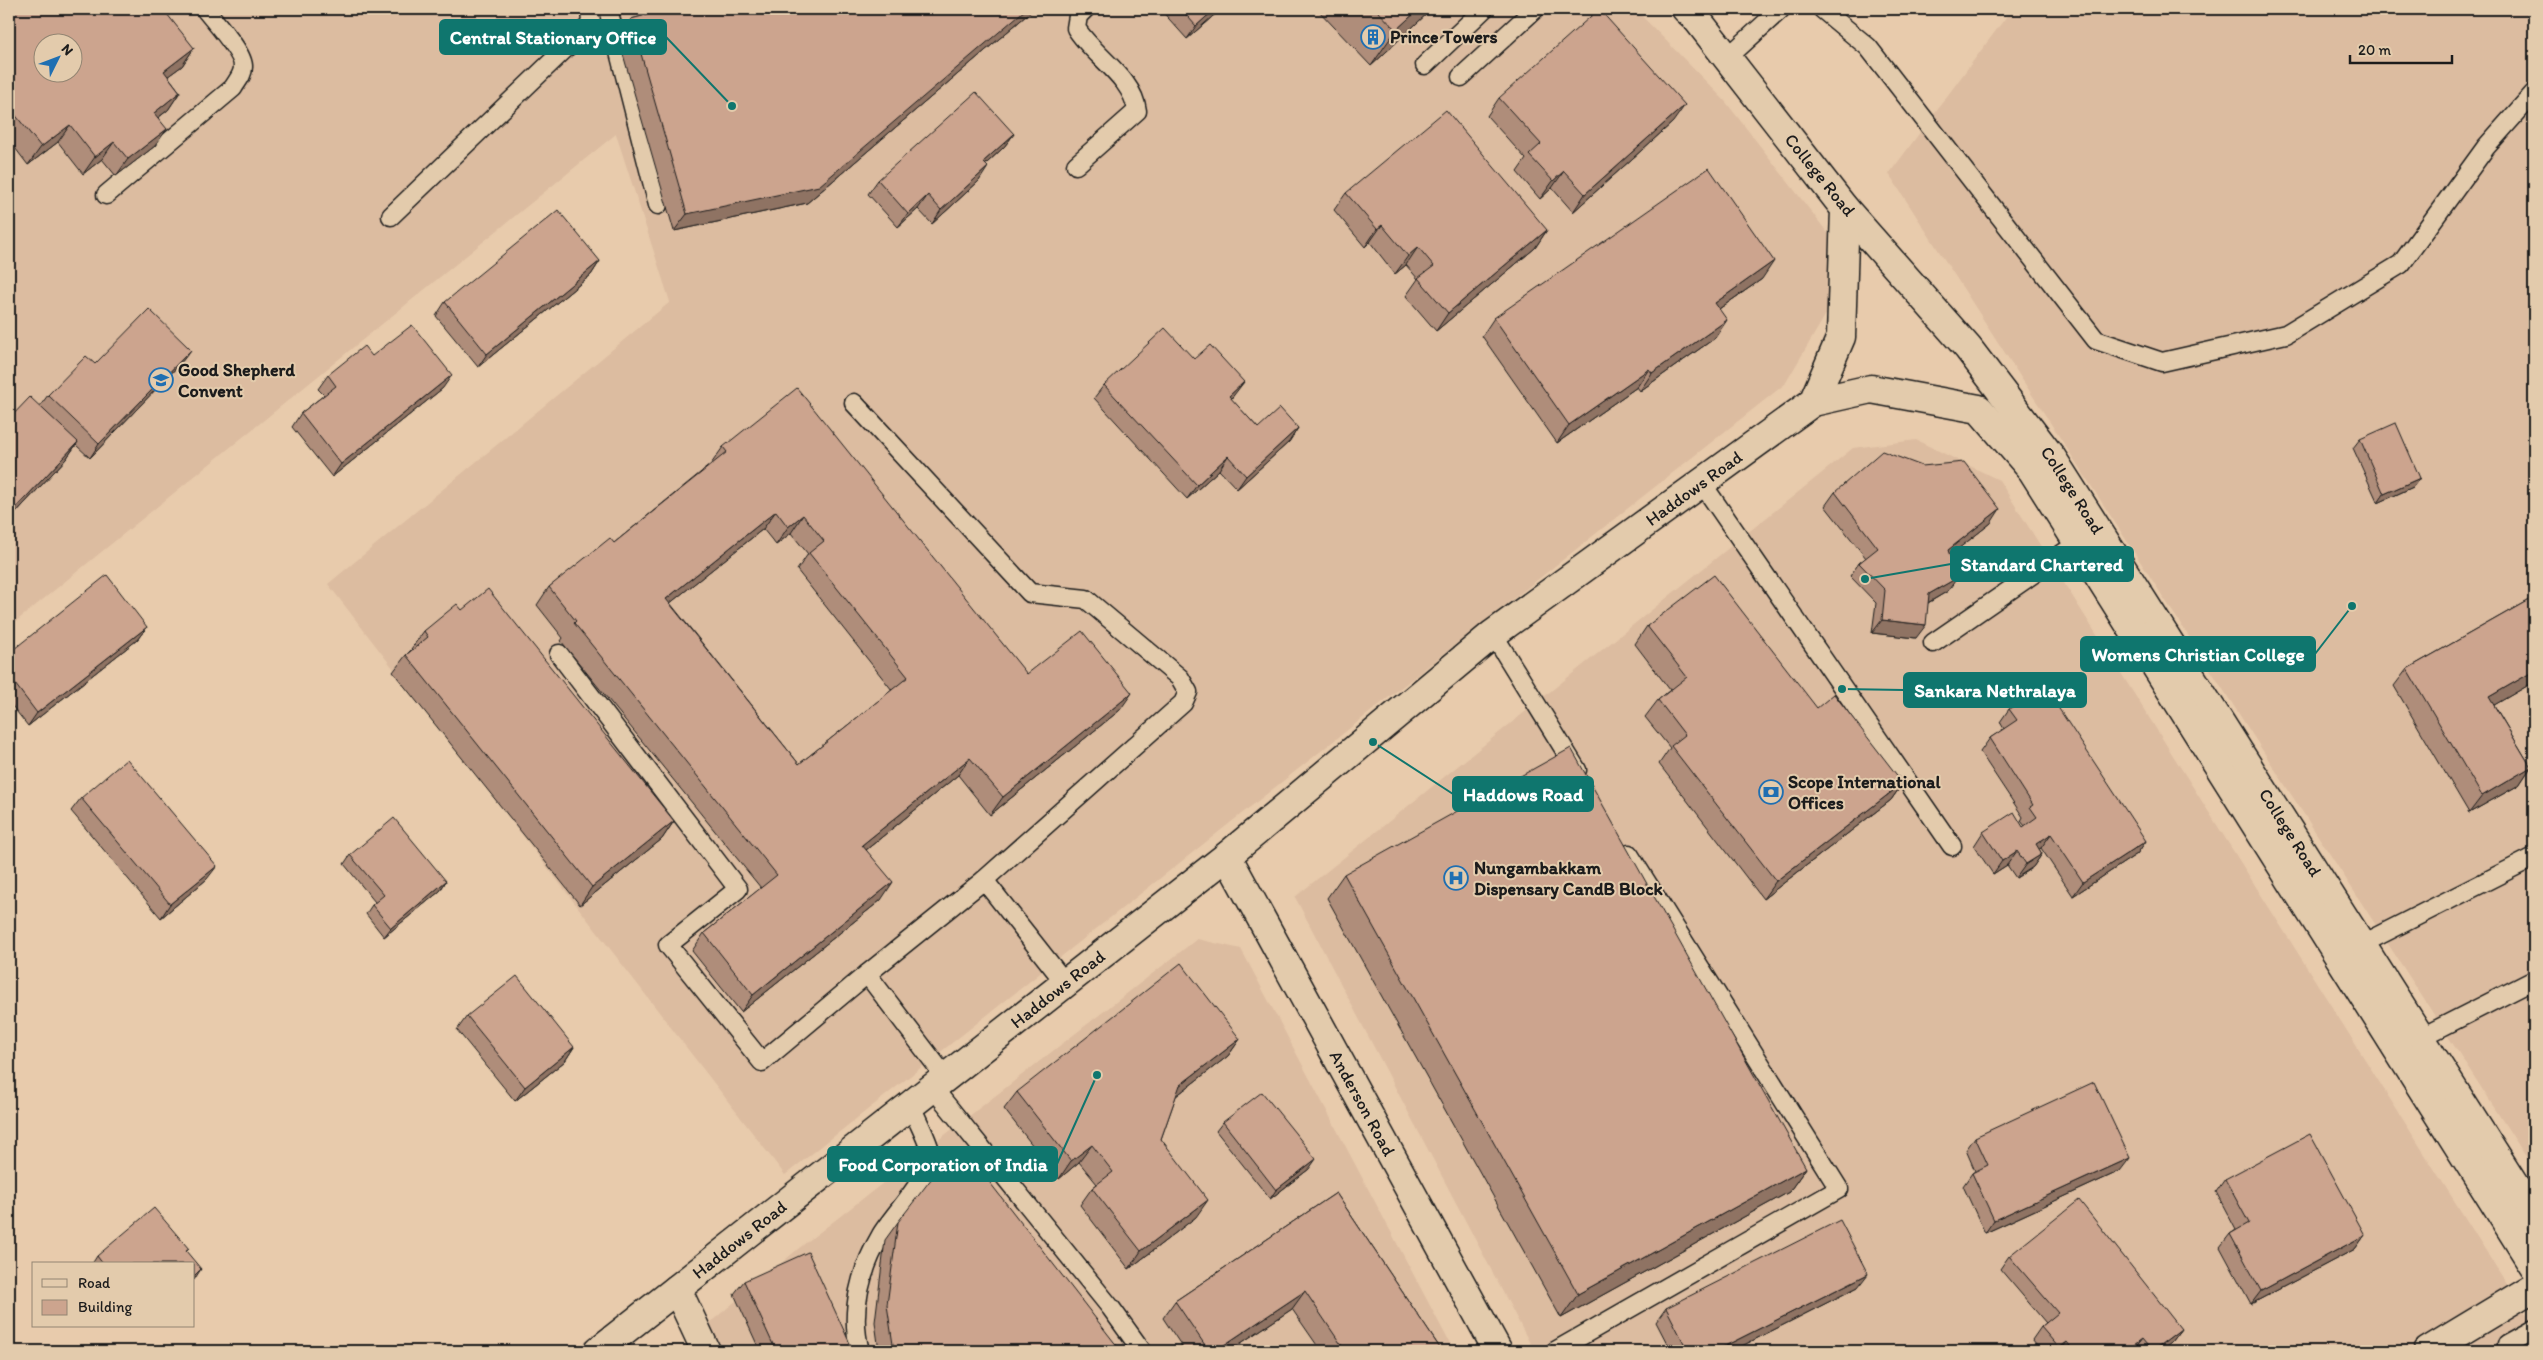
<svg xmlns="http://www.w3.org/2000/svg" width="2543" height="1360" viewBox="0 0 2543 1360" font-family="Itim,sans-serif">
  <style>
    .built { fill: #dcbca0; fill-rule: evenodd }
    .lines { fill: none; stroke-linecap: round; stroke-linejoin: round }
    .lane-casing { stroke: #1c1c1c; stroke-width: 21 }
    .street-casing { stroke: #1c1c1c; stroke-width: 31 }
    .secondary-casing { stroke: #1c1c1c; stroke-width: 31 }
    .primary-casing { stroke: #1c1c1c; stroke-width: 31 }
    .lane { stroke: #e3cbac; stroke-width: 18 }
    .street { stroke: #e3cbac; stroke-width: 28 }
    .secondary { stroke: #e3cbac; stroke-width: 28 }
    .primary { stroke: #e3cbac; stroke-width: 28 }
    .wall { fill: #af8d7a; stroke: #1c1c1c; fill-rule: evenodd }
    .shaded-wall { fill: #8f7363; stroke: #1c1c1c }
    .building { fill: #cca48e; stroke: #1c1c1c; fill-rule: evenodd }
    .labels { text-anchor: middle; stroke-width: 4; stroke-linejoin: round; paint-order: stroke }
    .poi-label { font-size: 18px; font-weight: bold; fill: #1c1c1c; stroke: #e3cbac; text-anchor: start }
    .street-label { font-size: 18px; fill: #1c1c1c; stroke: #e3cbac }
    .leader { fill: none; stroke: #0f766e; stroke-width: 2 }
    .callout-dot { fill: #0f766e; stroke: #e3cbac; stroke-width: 2 }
    .callout { fill: #0f766e; stroke: #0f766e; stroke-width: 2 }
    .callout-label { font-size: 19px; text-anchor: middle; font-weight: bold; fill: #fff }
  </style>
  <rect width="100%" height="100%" fill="#e8cbac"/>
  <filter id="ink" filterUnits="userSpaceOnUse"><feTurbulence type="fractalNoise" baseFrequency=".02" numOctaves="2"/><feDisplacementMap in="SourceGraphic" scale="10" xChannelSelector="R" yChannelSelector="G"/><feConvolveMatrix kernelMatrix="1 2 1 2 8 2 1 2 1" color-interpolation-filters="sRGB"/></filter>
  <g filter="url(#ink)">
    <g class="built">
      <path d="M9,9H562L587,22L635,9H1635L1725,101L1834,241L1829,309L1785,384L785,1175L328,584L670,302L616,134L9,627ZM42,42H72V72H42Z"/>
      <polygon points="2012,9 2534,9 2534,1169 1889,174"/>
      <polygon points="1916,440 1999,480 2534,1327 2534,1351 1534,1351 1295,897 1853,448"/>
      <polygon points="1197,939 1241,949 1454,1351 676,1351 798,1249"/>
    </g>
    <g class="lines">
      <g class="lane-casing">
        <g id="lane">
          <polyline points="608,9 658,205"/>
          <polyline points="1822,9 1868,47 2096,340 2162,362 2286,334 2401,264 2486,147 2534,93"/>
          <polyline points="1727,58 1781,9"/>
          <polyline points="1425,65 1484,9"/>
          <polyline points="1461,77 1535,9"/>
          <path d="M1076,165L1137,111C1133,77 1093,56 1076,28L1078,16L1085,9"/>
          <path d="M106,195L233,88C237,81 243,75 243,67C244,53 214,21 205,9"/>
          <polyline points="391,216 591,24 590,9"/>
          <polyline points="854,403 1030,593 1086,599 1180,678 1188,692 1183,703 984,880"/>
          <polyline points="1701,482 1952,846"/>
          <polyline points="1493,634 1577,770"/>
          <polyline points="1933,643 2078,543"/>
          <polyline points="559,654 738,889 668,945 762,1062 867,974"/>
          <polyline points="2352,949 2534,857"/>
          <polyline points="2422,1037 2534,980"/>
          <polyline points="946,1078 867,974 984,880 1066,984"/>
          <polyline points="933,1088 1111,1308 1142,1351"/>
          <polyline points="2507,1344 2534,1329"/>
          <path d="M860,1351C849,1312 861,1269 881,1235C891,1217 933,1174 931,1155C929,1141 916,1119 911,1105"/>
          <polyline points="1555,1351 1839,1189 1629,854"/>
        </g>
      </g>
      <g class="street-casing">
        <g id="street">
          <path id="s1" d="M1227,856L1498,1351"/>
          <polyline points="677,1289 706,1351"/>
          <polyline points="2428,1351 2534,1287"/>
        </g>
      </g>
      <g class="secondary-casing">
        <g id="secondary">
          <path id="s2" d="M1845,209L1968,348L2052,458L2534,1216"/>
          <polyline points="1813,402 1871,389 1979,409 2032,470 2534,1266"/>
        </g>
      </g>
      <g class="primary-casing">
        <g id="primary">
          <path id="s3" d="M598,1351L1227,856L1493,634L1813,402L1841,337L1845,209L1696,18L1686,9"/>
        </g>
      </g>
      <use href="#lane" class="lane"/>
      <use href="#street" class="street"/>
      <use href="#secondary" class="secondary"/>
      <use href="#primary" class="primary"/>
    </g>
    <g class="wall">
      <polygon points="9,9 140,10 194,48 182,66 168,76 180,92 168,110 158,118 155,146 116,176 102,159 83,174 58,142 28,165 9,140"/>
      <polygon points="669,9 1034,9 807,203 674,231 618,37 631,19"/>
      <polygon points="1160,9 1221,9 1187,39"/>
      <polygon points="1317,9 1432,9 1371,66"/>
      <polygon points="2470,9 2478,9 2473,13"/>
      <polygon points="1499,98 1673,122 1573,212 1552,188 1540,199 1517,172 1526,159 1487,116"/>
      <polygon points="1014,134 1004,147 986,164 979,181 932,224 918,209 898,227 868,194 878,180"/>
      <polygon points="1346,193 1547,230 1535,248 1436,331 1406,296 1418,279 1406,265 1395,274 1370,242 1365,247 1334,210"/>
      <polygon points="600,261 591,275 478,367 436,316 445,302"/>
      <polygon points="1762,279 1719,309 1715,338 1640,391 1637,387 1557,443 1482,336 1494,318"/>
      <polygon points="372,356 443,388 332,477 292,427 301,413 324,395 318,389 328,375"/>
      <polygon points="1194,359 1234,395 1231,399 1258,428 1298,428 1289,442 1237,489 1219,470 1187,499 1094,398 1104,385"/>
      <polygon points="181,363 90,458 76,445 66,459 9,520 9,419 40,406 48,395 95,364"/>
      <polygon points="2360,439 2413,487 2378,503 2353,448"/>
      <path d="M723,447L1027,674L1120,710L990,815L958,775L866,850L881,900L741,1012L692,951L704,933L761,888L561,641L563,638L537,605L549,587L614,543L711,464ZM763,529L776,545L791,533L808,554L797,570L892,690L799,764L670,603Z"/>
      <polygon points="1835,492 1991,523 1950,555 1948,591 1928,603 1916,638 1872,633 1876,603 1850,576 1859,563 1866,558 1825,506"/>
      <polygon points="2534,597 2534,682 2494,705 2531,767 2519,785 2469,813 2394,686 2407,669"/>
      <polygon points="462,610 674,821 662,839 580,905 393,672 406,655 412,649 411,649 424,631"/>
      <polygon points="1647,626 1817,708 1903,783 1891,800 1763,899 1659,764 1670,748 1645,717 1658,700 1670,690 1635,644"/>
      <polygon points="147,627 137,640 28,726 9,702 9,653"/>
      <polygon points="2009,709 2146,841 2137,854 2073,896 2041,848 2039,849 2042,854 2033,867 2016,878 2007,865 1993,874 1974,846 1983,832 2023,827 2025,826 2021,821 2023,817 1980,752 1990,738 2004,729 2000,722"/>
      <polygon points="81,798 207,879 161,918 71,811"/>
      <polygon points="350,855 446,881 440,891 384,937 366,914 372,905 375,902 344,864"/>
      <polygon points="1344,874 1806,1168 1789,1192 1561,1318 1327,898"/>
      <polygon points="467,1016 574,1047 565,1061 515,1101 457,1030"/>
      <polygon points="1240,1039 1228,1056 1176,1096 1161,1139 1196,1217 1129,1269 1080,1205 1092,1188 1097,1184 1079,1162 1059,1179 1004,1109 1017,1092"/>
      <polygon points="1223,1122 1309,1169 1270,1199 1216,1131"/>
      <polygon points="1975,1137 2120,1171 1985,1233 1963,1186 1972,1173 1975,1171 1966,1150"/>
      <polygon points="2225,1179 2365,1235 2355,1249 2251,1304 2220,1247 2230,1234 2236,1230 2216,1192"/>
      <polygon points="1336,1193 1442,1351 1321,1351 1292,1309 1229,1351 1185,1351 1163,1318 1175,1301"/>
      <polygon points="898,1222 1121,1351 879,1351 875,1322 885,1240"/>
      <polygon points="189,1249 186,1252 194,1264 92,1264 97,1256"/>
      <polygon points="2009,1256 2181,1329 2171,1342 2160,1351 2041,1351 2032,1340 2041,1327 2046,1323 2000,1269"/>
      <polygon points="744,1281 852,1348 850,1351 760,1351 734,1294"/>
      <polygon points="1858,1287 1732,1351 1671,1351 1656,1322 1666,1308"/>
    </g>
    <g class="shaded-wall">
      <polygon points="1026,9 1034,9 807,203 674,231 687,214"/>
      <polygon points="1215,9 1221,9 1187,39 1196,26"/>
      <polygon points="1419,9 1432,9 1371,66 1396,30"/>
      <polygon points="194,48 182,66 152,88 164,71"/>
      <polygon points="180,92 168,110 142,130 154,113"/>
      <polygon points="1685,105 1673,122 1573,212 1585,194"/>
      <polygon points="70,125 58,142 28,165 41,147"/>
      <polygon points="167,129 155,146 116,176 128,159"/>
      <polygon points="1014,134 1004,147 974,175 983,162"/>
      <polygon points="114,142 102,159 83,174 95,157"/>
      <polygon points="988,167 979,181 932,224 941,210"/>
      <polygon points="1564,171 1552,188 1540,199 1553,181"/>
      <polygon points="928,195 918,209 898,227 908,214"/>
      <polygon points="1382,225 1370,242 1365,247 1377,229"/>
      <polygon points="1547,230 1535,248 1436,331 1448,313"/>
      <polygon points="1418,247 1406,265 1395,274 1408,256"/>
      <polygon points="600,261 591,275 478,367 487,354"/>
      <polygon points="1774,261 1762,279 1703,320 1715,303"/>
      <polygon points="1727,320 1715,338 1640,391 1652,373"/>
      <polygon points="191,350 181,363 90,458 99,444"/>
      <polygon points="1649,369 1637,387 1557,443 1569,425"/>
      <polygon points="452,375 443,388 332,477 341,464"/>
      <polygon points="1244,382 1234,395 1219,410 1229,396"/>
      <polygon points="1298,428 1289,442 1237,489 1246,476"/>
      <polygon points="78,442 66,459 9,520 9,515"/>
      <polygon points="1228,456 1219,470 1187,499 1197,485"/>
      <polygon points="2420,478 2413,487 2378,503 2384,494"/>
      <polygon points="2000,509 1991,523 1939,564 1948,550"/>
      <polygon points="776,511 763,529 654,616 666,599"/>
      <polygon points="803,515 791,533 776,545 788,527"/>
      <polygon points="1957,578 1948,591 1919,608 1929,594"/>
      <polygon points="1882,620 1926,625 1916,638 1872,633"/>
      <polygon points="147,627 137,640 28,726 37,713"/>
      <polygon points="2534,671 2534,682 2477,715 2489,697"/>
      <polygon points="1132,693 1120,710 990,815 1003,797"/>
      <polygon points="970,758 958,775 850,863 862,845"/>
      <polygon points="2531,767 2519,785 2469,813 2482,796"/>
      <polygon points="1903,783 1891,800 1763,899 1776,881"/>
      <polygon points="674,821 662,839 580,905 592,887"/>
      <polygon points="2051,834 2041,848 2026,858 2036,844"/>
      <polygon points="2146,841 2137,854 2073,896 2083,882"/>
      <polygon points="2017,851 2007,865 1993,874 2002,861"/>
      <polygon points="2042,854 2033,867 2016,878 2026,864"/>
      <polygon points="217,866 207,879 161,918 170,904"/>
      <polygon points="446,881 440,891 384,937 391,928"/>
      <polygon points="893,882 881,900 741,1012 753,995"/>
      <polygon points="1240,1039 1228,1056 1167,1103 1180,1085"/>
      <polygon points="574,1047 565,1061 515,1101 525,1087"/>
      <polygon points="1092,1145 1079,1162 1059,1179 1071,1161"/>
      <polygon points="2130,1158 2120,1171 1985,1233 1994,1220"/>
      <polygon points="1316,1159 1309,1169 1270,1199 1276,1190"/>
      <polygon points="1806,1168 1789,1192 1561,1318 1578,1294"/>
      <polygon points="1208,1200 1196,1217 1129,1269 1141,1251"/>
      <polygon points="2365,1235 2355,1249 2251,1304 2261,1291"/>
      <polygon points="201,1269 194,1280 194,1276"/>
      <polygon points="1868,1274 1858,1287 1732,1351 1715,1351"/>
      <polygon points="1305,1291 1292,1309 1229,1351 1215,1351"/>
      <polygon points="2181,1329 2171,1342 2160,1351 2152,1351"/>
      <polygon points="2142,1339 2133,1351 2126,1351"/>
      <polygon points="2067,1342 2060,1351 2057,1351 2059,1348"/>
    </g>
    <g class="building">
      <path d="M9,9H139L140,10L142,9H163L194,48L164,71L180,92L154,113L167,129L128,159L114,142L95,157L70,125L41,147L9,107ZM42,42H72V72H42Z"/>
      <polygon points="669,9 1026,9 819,186 687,214 631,19"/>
      <polygon points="1181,9 1215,9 1196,26"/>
      <polygon points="1376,9 1419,9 1396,30"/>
      <polygon points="1599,9 1685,105 1585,194 1564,171 1553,181 1529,155 1541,144 1499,98"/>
      <polygon points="976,92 1014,134 983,162 988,167 941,210 928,195 908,214 878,180"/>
      <polygon points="1446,110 1547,230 1448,313 1418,278 1434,266 1418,247 1408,256 1382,225 1377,229 1346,193"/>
      <polygon points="1709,168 1774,261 1715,303 1727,320 1652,373 1649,369 1569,425 1494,318"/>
      <polygon points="558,210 600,261 487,354 445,302"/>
      <polygon points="149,309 191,350 99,444 48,395 86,356 95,364"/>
      <polygon points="412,325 452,375 341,464 301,413 336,386 328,375 364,346 372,356"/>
      <polygon points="1165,328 1194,359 1210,345 1244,382 1229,396 1258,428 1280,408 1298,428 1246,476 1228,456 1197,485 1104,385"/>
      <path d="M797,388L1027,674L1082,631L1132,693L1003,797L970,758L862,845L893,882L753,995L704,933L777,875L574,623L576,621L549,587L610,538L614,543L727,452L723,447ZM776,511L788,527L803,515L824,541L809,553L908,677L799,764L666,599Z"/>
      <polygon points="30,397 78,442 9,515 9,419"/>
      <polygon points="2396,423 2420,478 2384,494 2360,439"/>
      <polygon points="1882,451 1922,466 1964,462 2000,509 1948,550 1957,578 1929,594 1926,625 1882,620 1885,590 1859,563 1878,548 1835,492"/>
      <polygon points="107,575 147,627 37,713 9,676 9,653"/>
      <polygon points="1714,575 1817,708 1834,694 1903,783 1776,881 1671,746 1685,735 1658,700 1687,677 1647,626"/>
      <polygon points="488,589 674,821 592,887 406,655 428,637 424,631 457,604 462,610"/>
      <polygon points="2534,597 2534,671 2489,697 2531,767 2482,796 2407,669"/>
      <polygon points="2044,686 2146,841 2083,882 2051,834 2036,844 2042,854 2026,864 2017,851 2002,861 1983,832 2014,812 2023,827 2037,817 2030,807 2033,805 1990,738 2017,720 2009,709"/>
      <polygon points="1571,748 1806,1168 1578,1294 1344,874"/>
      <polygon points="127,759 217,866 170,904 81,798"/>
      <polygon points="394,818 446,881 391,928 372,905 384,895 350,855"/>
      <polygon points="1181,963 1240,1039 1180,1085 1161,1139 1208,1200 1141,1251 1092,1188 1113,1172 1092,1145 1071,1161 1017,1092"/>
      <polygon points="517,976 574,1047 525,1087 467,1016"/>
      <polygon points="2094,1082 2130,1158 1994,1220 1972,1173 1988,1165 1975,1137"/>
      <polygon points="1262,1092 1316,1159 1276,1190 1223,1122"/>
      <polygon points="2310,1134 2365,1235 2261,1291 2230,1234 2249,1223 2225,1179"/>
      <polygon points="966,1152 1121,1351 894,1351 887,1305 898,1222 932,1178"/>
      <polygon points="1336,1193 1442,1351 1333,1351 1342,1346 1305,1291 1215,1351 1209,1351 1175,1301"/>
      <polygon points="2079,1200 2181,1329 2152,1351 2142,1339 2126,1351 2096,1351 2093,1348 2088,1351 2074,1351 2067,1342 2059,1348 2041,1327 2058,1313 2009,1256"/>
      <polygon points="154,1208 189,1249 186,1251 201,1269 194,1276 194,1264 103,1264 97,1256"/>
      <polygon points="1840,1220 1868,1274 1715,1351 1688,1351 1666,1308"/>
      <polygon points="808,1252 852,1348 845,1351 776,1351 744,1281"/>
    </g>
  </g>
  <defs>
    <g id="building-ring" transform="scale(1.25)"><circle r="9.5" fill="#e3cbac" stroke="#1f6fb2" stroke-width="1.5"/><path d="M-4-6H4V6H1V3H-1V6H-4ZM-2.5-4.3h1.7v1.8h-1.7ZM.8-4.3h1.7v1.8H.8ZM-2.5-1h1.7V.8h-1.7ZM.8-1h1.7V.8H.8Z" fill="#1f6fb2"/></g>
    <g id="school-ring" transform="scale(1.25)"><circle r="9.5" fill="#e3cbac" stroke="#1f6fb2" stroke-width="1.5"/><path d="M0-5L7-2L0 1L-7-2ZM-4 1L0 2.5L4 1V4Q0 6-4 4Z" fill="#1f6fb2"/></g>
    <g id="bank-ring" transform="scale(1.25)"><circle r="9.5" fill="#e3cbac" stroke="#1f6fb2" stroke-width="1.5"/><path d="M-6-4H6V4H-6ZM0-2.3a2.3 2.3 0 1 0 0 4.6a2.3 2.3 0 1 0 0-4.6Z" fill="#1f6fb2"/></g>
    <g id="hospital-ring" transform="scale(1.25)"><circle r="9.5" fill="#e3cbac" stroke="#1f6fb2" stroke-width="1.5"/><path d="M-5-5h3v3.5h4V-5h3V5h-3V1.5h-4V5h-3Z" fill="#1f6fb2"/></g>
  </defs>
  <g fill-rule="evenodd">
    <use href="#building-ring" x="1373" y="37"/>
    <use href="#school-ring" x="161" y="380"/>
    <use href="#bank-ring" x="1771" y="792"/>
    <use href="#hospital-ring" x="1456" y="878"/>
  </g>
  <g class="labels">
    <g class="poi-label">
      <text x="1390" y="43">Prince Towers</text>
      <text x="178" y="376">Good Shepherd<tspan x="178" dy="21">Convent</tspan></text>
      <text x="1788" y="788">Scope International<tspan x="1788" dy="21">Offices</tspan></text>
      <text x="1474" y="874">Nungambakkam<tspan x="1474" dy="21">Dispensary CandB Block</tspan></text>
    </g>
    <g class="street-label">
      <text transform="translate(1820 175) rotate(51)" y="6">College Road</text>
      <text dy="6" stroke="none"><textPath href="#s3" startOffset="1395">Haddows Road</textPath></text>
      <text dy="6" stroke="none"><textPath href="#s2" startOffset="362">College Road</textPath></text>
      <text dy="6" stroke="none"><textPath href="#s2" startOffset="768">College Road</textPath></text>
      <text dy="6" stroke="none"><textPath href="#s3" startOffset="585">Haddows Road</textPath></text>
      <text dy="6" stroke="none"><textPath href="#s1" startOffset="282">Anderson Road</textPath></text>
      <text dy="6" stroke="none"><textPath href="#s3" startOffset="180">Haddows Road</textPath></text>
    </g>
  </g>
  <path class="leader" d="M732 106L666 37M1865 579L1951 564M2352 606L2315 654M1842 689L1904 690M1373 742L1453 794M1097 1075L1057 1164"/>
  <g class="callout-dot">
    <circle cx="732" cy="106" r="5"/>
    <circle cx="1865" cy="579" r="5"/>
    <circle cx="2352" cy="606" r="5"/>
    <circle cx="1842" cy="689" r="5"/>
    <circle cx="1373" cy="742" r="5"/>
    <circle cx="1097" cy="1075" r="5"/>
  </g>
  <g class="callout">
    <rect x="440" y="20" width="226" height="34" rx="5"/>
    <rect x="1951" y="547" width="182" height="34" rx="5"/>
    <rect x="2081" y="637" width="234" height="34" rx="5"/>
    <rect x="1904" y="673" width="182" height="34" rx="5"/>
    <rect x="1453" y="777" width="140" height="34" rx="5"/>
    <rect x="828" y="1147" width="229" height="34" rx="5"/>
  </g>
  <g class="callout-label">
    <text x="553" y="44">Central Stationary Office</text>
    <text x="2042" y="571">Standard Chartered</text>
    <text x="2198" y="661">Womens Christian College</text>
    <text x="1995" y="697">Sankara Nethralaya</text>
    <text x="1523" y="801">Haddows Road</text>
    <text x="943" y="1171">Food Corporation of India</text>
  </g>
  <rect width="2543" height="1360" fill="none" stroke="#e3cbac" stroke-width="30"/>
  <rect x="15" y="15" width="2513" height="1330" fill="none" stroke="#1c1c1c" stroke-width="2" filter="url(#ink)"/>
  <rect x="32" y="1262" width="162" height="65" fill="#e3cbac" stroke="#938572"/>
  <rect x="42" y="1279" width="25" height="8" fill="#e3cbac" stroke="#938572"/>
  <text x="78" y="1288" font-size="15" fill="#1c1c1c">Road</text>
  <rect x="42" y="1300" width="25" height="15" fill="#cca48e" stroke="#938572"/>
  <text x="78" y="1312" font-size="15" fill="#1c1c1c">Building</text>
  <g transform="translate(58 58) rotate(48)"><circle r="24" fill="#e3cbac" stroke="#938572"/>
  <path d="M0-4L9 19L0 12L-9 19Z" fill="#1f6fb2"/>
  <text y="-8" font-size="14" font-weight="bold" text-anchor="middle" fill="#1c1c1c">N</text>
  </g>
  <path d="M2350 55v8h102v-8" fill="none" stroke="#1c1c1c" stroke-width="2.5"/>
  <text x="2358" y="55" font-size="15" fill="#1c1c1c" stroke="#e3cbac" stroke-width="4" paint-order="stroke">20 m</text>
</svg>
